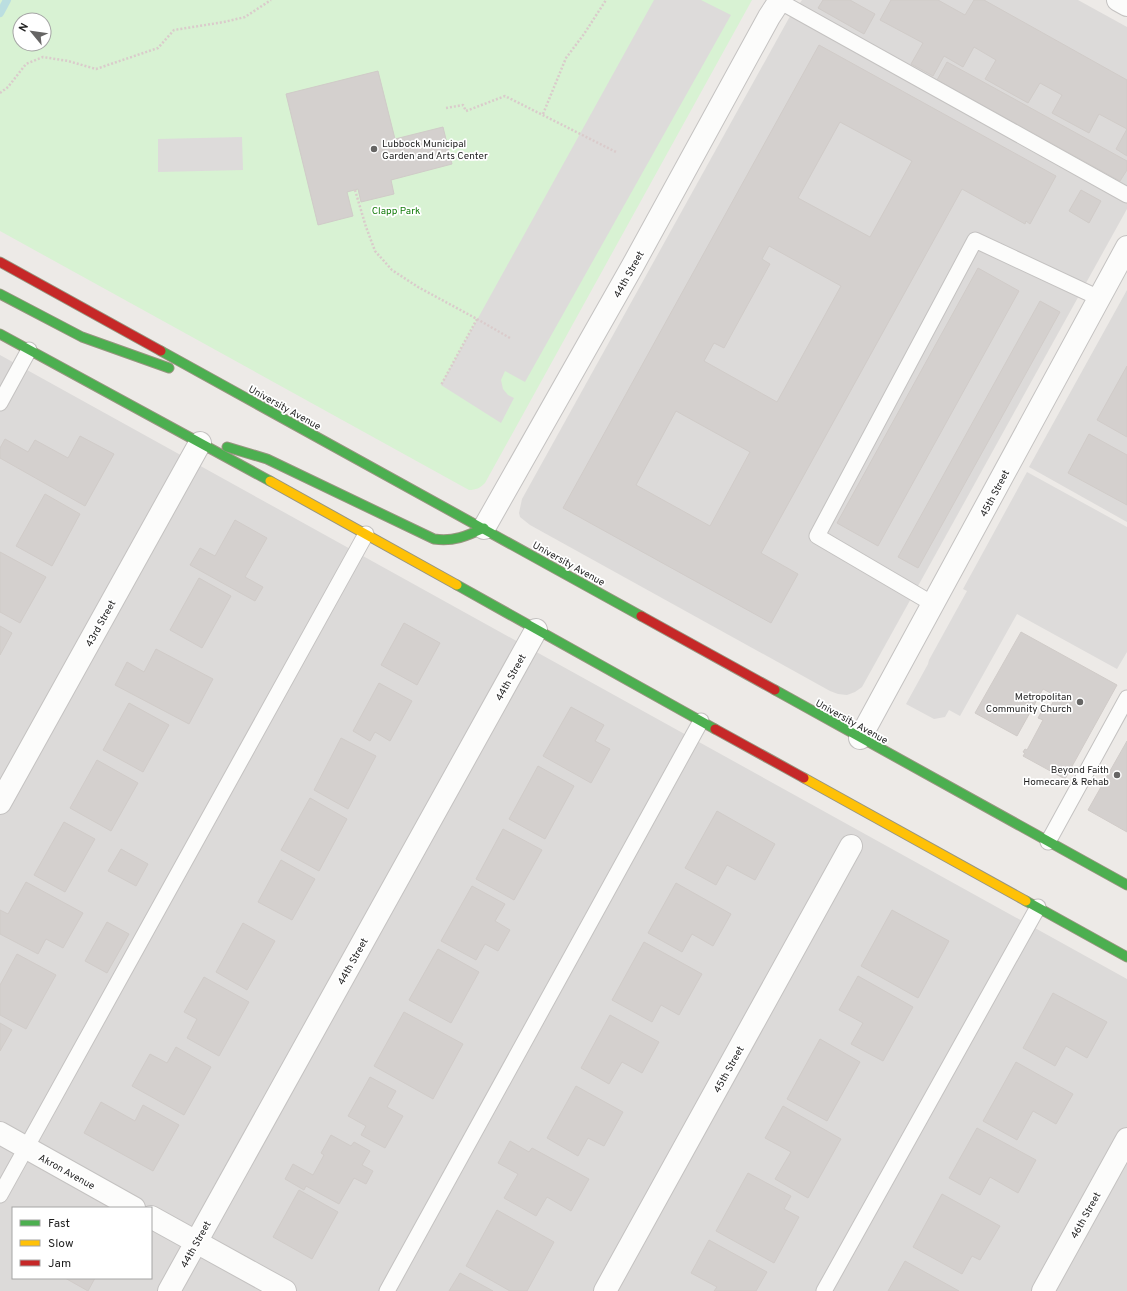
<svg xmlns="http://www.w3.org/2000/svg" width="1127" height="1291" viewBox="0 0 1127 1291" font-family="Overpass,sans-serif">
  <style>
    .residential { fill: #dcdad9; fill-rule: evenodd }
    .park { fill: #d8f2d3; fill-rule: evenodd }
    .parking { fill: #dddbda }
    .lines { fill: none; stroke-linecap: round; stroke-linejoin: round }
    .stream { stroke: #bbdee0; stroke-width: 8 }
    .building { fill: #d4d0ce; stroke: #d0cbc8; fill-rule: evenodd }
    .lane-casing { stroke: #c4c2c1; stroke-width: 17 }
    .street-casing { stroke: #c4c2c1; stroke-width: 24 }
    .fast-casing { stroke: #97957f; stroke-width: 11 }
    .slow-casing { stroke: #97957f; stroke-width: 11 }
    .jam-casing { stroke: #97957f; stroke-width: 11 }
    .path { stroke: #dacbcb; stroke-width: 2.5; stroke-dasharray: 2 2; stroke-linecap: butt }
    .lane { stroke: #fcfcfb; stroke-width: 15 }
    .street { stroke: #fcfcfb; stroke-width: 22 }
    .fast { stroke: #4caf50; stroke-width: 9 }
    .slow { stroke: #ffc107; stroke-width: 9 }
    .jam { stroke: #c62828; stroke-width: 9 }
    .poi-dot { fill: #666564; stroke: #fff; stroke-width: 1.5 }
    .labels { text-anchor: middle; stroke-width: 3.5; stroke-linejoin: round; paint-order: stroke }
    .poi-label { font-size: 10px; fill: #1e1e1e; stroke: #fff; text-anchor: end }
    .park-label { font-size: 10px; fill: #157d0c; stroke: #fff }
    .street-label { font-size: 10px; fill: #1e1e1e; stroke: #fff }
  </style>
  <rect width="100%" height="100%" fill="#edeae7"/>
  <g class="residential">
    <polygon points="802,0 1078,0 1127,27 1127,209 862,687 855,692 847,695 838,694 830,691 530,525 520,517 519,513 522,499 789,18"/>
    <polygon points="1127,290 1127,522 1029,467"/>
    <path d="M0,355L1127,979V1291H0ZM13,1208H151V1278H13Z"/>
  </g>
  <path class="park" d="M0,0H752L485,483C480,488 476,490 469,490L0,231ZM20,20H44V44H20Z"/>
  <g class="parking">
    <polygon points="654,0 701,0 731,15 525,382 505,371 501,380 503,389 508,395 514,398 501,423 441,385"/>
    <polygon points="242,137 243,170 158,172 158,139"/>
    <polygon points="1027,472 1127,527 1127,652 1117,669 1017,614 960,716 949,710 945,717 934,719 906,704 928,664 929,660 967,591 963,589"/>
  </g>
  <g class="lines">
    <polyline class="stream" points="0,13 7,0"/>
  </g>
  <g class="building">
    <polygon points="823,0 850,0 875,14 864,34 818,8"/>
    <polygon points="891,0 938,0 965,15 974,0 984,0 1127,80 1127,156 1116,149 1127,129 1099,114 1089,133 1052,113 1062,95 1040,83 1028,103 985,79 996,60 974,47 963,67 944,56 933,76 911,64 923,43 880,20"/>
    <path d="M819,45L1056,176L1030,224L1026,221L1025,224L962,189L761,553L798,574L771,623L563,508ZM840,122L912,161L870,237L798,198ZM769,246L841,286L777,402L704,361L714,343L724,348L770,264L762,259ZM676,411L750,452L710,526L636,485Z"/>
    <polygon points="947,62 1127,161 1127,170 1120,181 937,80"/>
    <polygon points="378,71 395,139 443,127 452,164 391,180 394,194 361,202 358,189 347,192 353,216 318,225 286,94"/>
    <polygon points="1081,190 1101,201 1089,223 1069,211"/>
    <polygon points="978,268 1019,291 878,546 837,523"/>
    <polygon points="1040,301 1060,312 918,568 898,557"/>
    <polygon points="1127,366 1127,437 1097,420"/>
    <polygon points="1089,434 1127,455 1127,505 1068,473"/>
    <polygon points="80,436 114,454 85,506 0,458 0,448 5,439 28,452 35,440 68,458"/>
    <polygon points="45,494 80,514 52,566 16,546"/>
    <polygon points="235,520 267,538 245,577 263,587 255,601 190,565 200,548 215,556"/>
    <polygon points="0,552 46,577 20,623 0,612"/>
    <polygon points="199,578 231,596 202,648 170,630"/>
    <polygon points="404,623 440,643 417,685 381,665"/>
    <polygon points="0,626 12,633 0,655"/>
    <polygon points="1021,632 1117,685 1065,779 1023,756 1025,753 1023,752 1025,749 1027,750 1043,720 1038,718 1044,707 1049,710 1056,696 1043,689 1017,736 975,713"/>
    <polygon points="156,649 213,679 189,724 115,685 127,662 144,672"/>
    <polygon points="379,683 412,701 390,741 375,732 370,741 353,731"/>
    <polygon points="129,703 169,725 143,772 103,750"/>
    <polygon points="571,707 604,725 595,741 610,749 591,783 543,756"/>
    <polygon points="341,738 376,756 348,809 314,790"/>
    <polygon points="1127,741 1127,832 1088,810"/>
    <polygon points="97,760 138,783 111,831 70,808"/>
    <polygon points="538,766 574,786 545,839 509,819"/>
    <polygon points="310,798 347,819 319,871 281,850"/>
    <polygon points="717,811 775,844 755,880 727,865 716,885 685,868"/>
    <polygon points="64,822 95,839 65,892 34,875"/>
    <polygon points="503,829 542,850 514,900 476,879"/>
    <polygon points="121,849 148,864 136,886 108,871"/>
    <polygon points="281,860 315,879 292,920 258,902"/>
    <polygon points="26,882 83,913 63,948 46,939 38,954 0,934 0,910 8,914"/>
    <polygon points="676,883 731,914 713,946 692,934 682,952 648,933"/>
    <polygon points="472,886 505,904 495,921 510,930 498,951 485,944 476,960 441,941"/>
    <polygon points="892,910 949,941 918,998 861,966"/>
    <polygon points="107,922 129,934 107,973 85,961"/>
    <polygon points="243,923 275,941 247,990 216,972"/>
    <polygon points="644,942 702,974 679,1015 661,1005 652,1022 612,1000"/>
    <polygon points="438,949 479,972 451,1023 409,1000"/>
    <polygon points="17,954 56,975 26,1029 0,1015 0,985"/>
    <polygon points="858,976 913,1007 883,1061 851,1044 863,1023 839,1010"/>
    <polygon points="204,977 249,1002 219,1056 187,1038 197,1019 184,1012"/>
    <polygon points="1053,993 1107,1022 1087,1058 1066,1046 1055,1066 1023,1048"/>
    <polygon points="404,1012 463,1044 433,1099 374,1066"/>
    <polygon points="610,1015 659,1042 642,1073 622,1062 609,1084 581,1068"/>
    <polygon points="0,1023 12,1030 0,1051"/>
    <polygon points="820,1039 860,1062 827,1121 787,1099"/>
    <polygon points="176,1047 211,1067 184,1115 132,1086 150,1054 167,1063"/>
    <polygon points="1016,1062 1073,1094 1056,1124 1033,1111 1017,1140 983,1121"/>
    <polygon points="370,1077 396,1091 387,1107 403,1116 385,1148 361,1135 366,1126 348,1116"/>
    <polygon points="576,1086 623,1112 604,1146 588,1138 578,1156 547,1138"/>
    <polygon points="101,1102 135,1121 143,1105 179,1125 153,1171 84,1133"/>
    <polygon points="783,1106 841,1139 808,1198 775,1179 791,1152 765,1138"/>
    <polygon points="977,1128 1036,1160 1018,1193 990,1177 980,1195 949,1178"/>
    <polygon points="331,1135 351,1146 354,1142 370,1151 362,1165 373,1171 366,1184 354,1178 339,1204 306,1186 304,1190 285,1179 293,1164 313,1175 324,1155 321,1153"/>
    <polygon points="510,1141 529,1152 532,1148 589,1179 571,1211 547,1197 536,1216 504,1198 518,1174 498,1163"/>
    <polygon points="748,1173 791,1196 784,1209 799,1217 774,1263 716,1231"/>
    <polygon points="299,1190 338,1212 312,1259 273,1237"/>
    <polygon points="942,1194 1000,1226 980,1260 972,1256 962,1274 913,1247"/>
    <polygon points="497,1210 554,1242 527,1291 510,1291 466,1266"/>
    <polygon points="709,1240 767,1272 756,1291 714,1291 717,1287 691,1273"/>
    <polygon points="905,1261 959,1291 888,1291"/>
    <polygon points="460,1273 493,1291 449,1291"/>
    <polygon points="65,1278 95,1278 88,1291"/>
  </g>
  <g class="lines">
    <g class="lane-casing">
      <g id="lane">
        <polyline points="779,1 1127,195"/>
        <polyline points="0,403 29,350"/>
        <polyline points="933,604 817,536 975,240 1099,298"/>
        <polyline points="1048,842 1127,698"/>
        <polyline points="0,1195 366,534"/>
        <polyline points="387,1291 701,721"/>
        <polyline points="824,1291 1038,907"/>
      </g>
    </g>
    <g class="street-casing">
      <g id="street">
        <polyline points="1118,0 1127,5"/>
        <polyline points="484,528 632,267 769,17 780,0"/>
        <polyline points="860,738 1127,247"/>
        <polyline points="0,803 200,443"/>
        <polyline points="0,1133 134,1208"/>
        <polyline points="151,1217 285,1291"/>
        <polyline points="169,1291 536,630"/>
        <polyline points="605,1291 851,846"/>
        <polyline points="1043,1291 1127,1139"/>
      </g>
    </g>
    <g class="fast-casing">
      <g id="fast">
        <polyline points="0,294 82,337 169,368"/>
        <polyline points="0,334 270,481"/>
        <polyline points="161,351 641,616"/>
        <path d="M227,447L267,459L434,539C453,542 467,536 484,528"/>
        <polyline points="457,585 715,729"/>
        <polyline points="775,690 1127,885"/>
        <polyline points="1026,901 1127,957"/>
      </g>
    </g>
    <g class="slow-casing">
      <g id="slow">
        <polyline points="270,481 457,585"/>
        <polyline points="804,778 1026,901"/>
      </g>
    </g>
    <g class="jam-casing">
      <g id="jam">
        <polyline points="0,262 161,351"/>
        <polyline points="641,616 775,690"/>
        <polyline points="715,729 804,778"/>
      </g>
    </g>
    <g class="path">
      <polyline points="0,93 8,87 26,64 43,57 68,61 96,69 158,48 174,30 224,22 245,17 271,0"/>
      <polyline points="446,108 463,105 466,111 505,96 616,152"/>
      <polyline points="543,114 566,58 584,34 606,0"/>
      <polyline points="355,190 366,227 375,251 392,270 418,287 477,319 441,385"/>
      <polyline points="477,319 510,338"/>
    </g>
    <use href="#lane" class="lane"/>
    <use href="#street" class="street"/>
    <use href="#fast" class="fast"/>
    <use href="#slow" class="slow"/>
    <use href="#jam" class="jam"/>
  </g>
  <g class="poi-dot">
    <circle cx="374" cy="149" r="4"/>
    <circle cx="1080" cy="702" r="4"/>
    <circle cx="1117" cy="775" r="4"/>
  </g>
  <g class="labels">
    <g class="poi-label">
      <text x="382" y="147" text-anchor="start">Lubbock Municipal<tspan x="382" dy="12">Garden and Arts Center</tspan></text>
      <text x="1072" y="700">Metropolitan<tspan x="1072" dy="12">Community Church</tspan></text>
      <text x="1109" y="773">Beyond Faith<tspan x="1109" dy="12">Homecare &amp; Rehab</tspan></text>
    </g>
    <g class="park-label">
      <text x="396" y="214">Clapp Park</text>
    </g>
    <g class="street-label">
      <text transform="translate(628 274) rotate(-61)" y="4">44th Street</text>
      <text transform="translate(285 407) rotate(29)" y="4">University Avenue</text>
      <text transform="translate(994 493) rotate(-62)" y="4">45th Street</text>
      <text transform="translate(569 563) rotate(29)" y="4">University Avenue</text>
      <text transform="translate(100 623) rotate(-61)" y="4">43rd Street</text>
      <text transform="translate(510 677) rotate(-61)" y="4">44th Street</text>
      <text transform="translate(852 721) rotate(29)" y="4">University Avenue</text>
      <text transform="translate(352 961) rotate(-61)" y="4">44th Street</text>
      <text transform="translate(728 1069) rotate(-61)" y="4">45th Street</text>
      <text transform="translate(67 1171) rotate(29)" y="4">Akron Avenue</text>
      <text transform="translate(1085 1215) rotate(-61)" y="4">46th Street</text>
      <text transform="translate(195 1244) rotate(-61)" y="4">44th Street</text>
    </g>
  </g>
  <rect x="12" y="1207" width="140" height="72" fill="#ffffff" stroke="#a5a5a5"/>
  <rect x="20" y="1220" width="20" height="6" fill="#4caf50" stroke="#a5a5a5"/>
  <text x="48" y="1227" font-size="12" fill="#1e1e1e">Fast</text>
  <rect x="20" y="1240" width="20" height="6" fill="#ffc107" stroke="#a5a5a5"/>
  <text x="48" y="1247" font-size="12" fill="#1e1e1e">Slow</text>
  <rect x="20" y="1260" width="20" height="6" fill="#c62828" stroke="#a5a5a5"/>
  <text x="48" y="1267" font-size="12" fill="#1e1e1e">Jam</text>
  <g transform="translate(32 32) rotate(299)"><circle r="19" fill="#ffffff" stroke="#a5a5a5"/>
  <path d="M0-3L7 15L0 10L-7 15Z" fill="#666564"/>
  <text y="-6" font-size="11" font-weight="bold" text-anchor="middle" fill="#1e1e1e">N</text>
  </g>
</svg>
